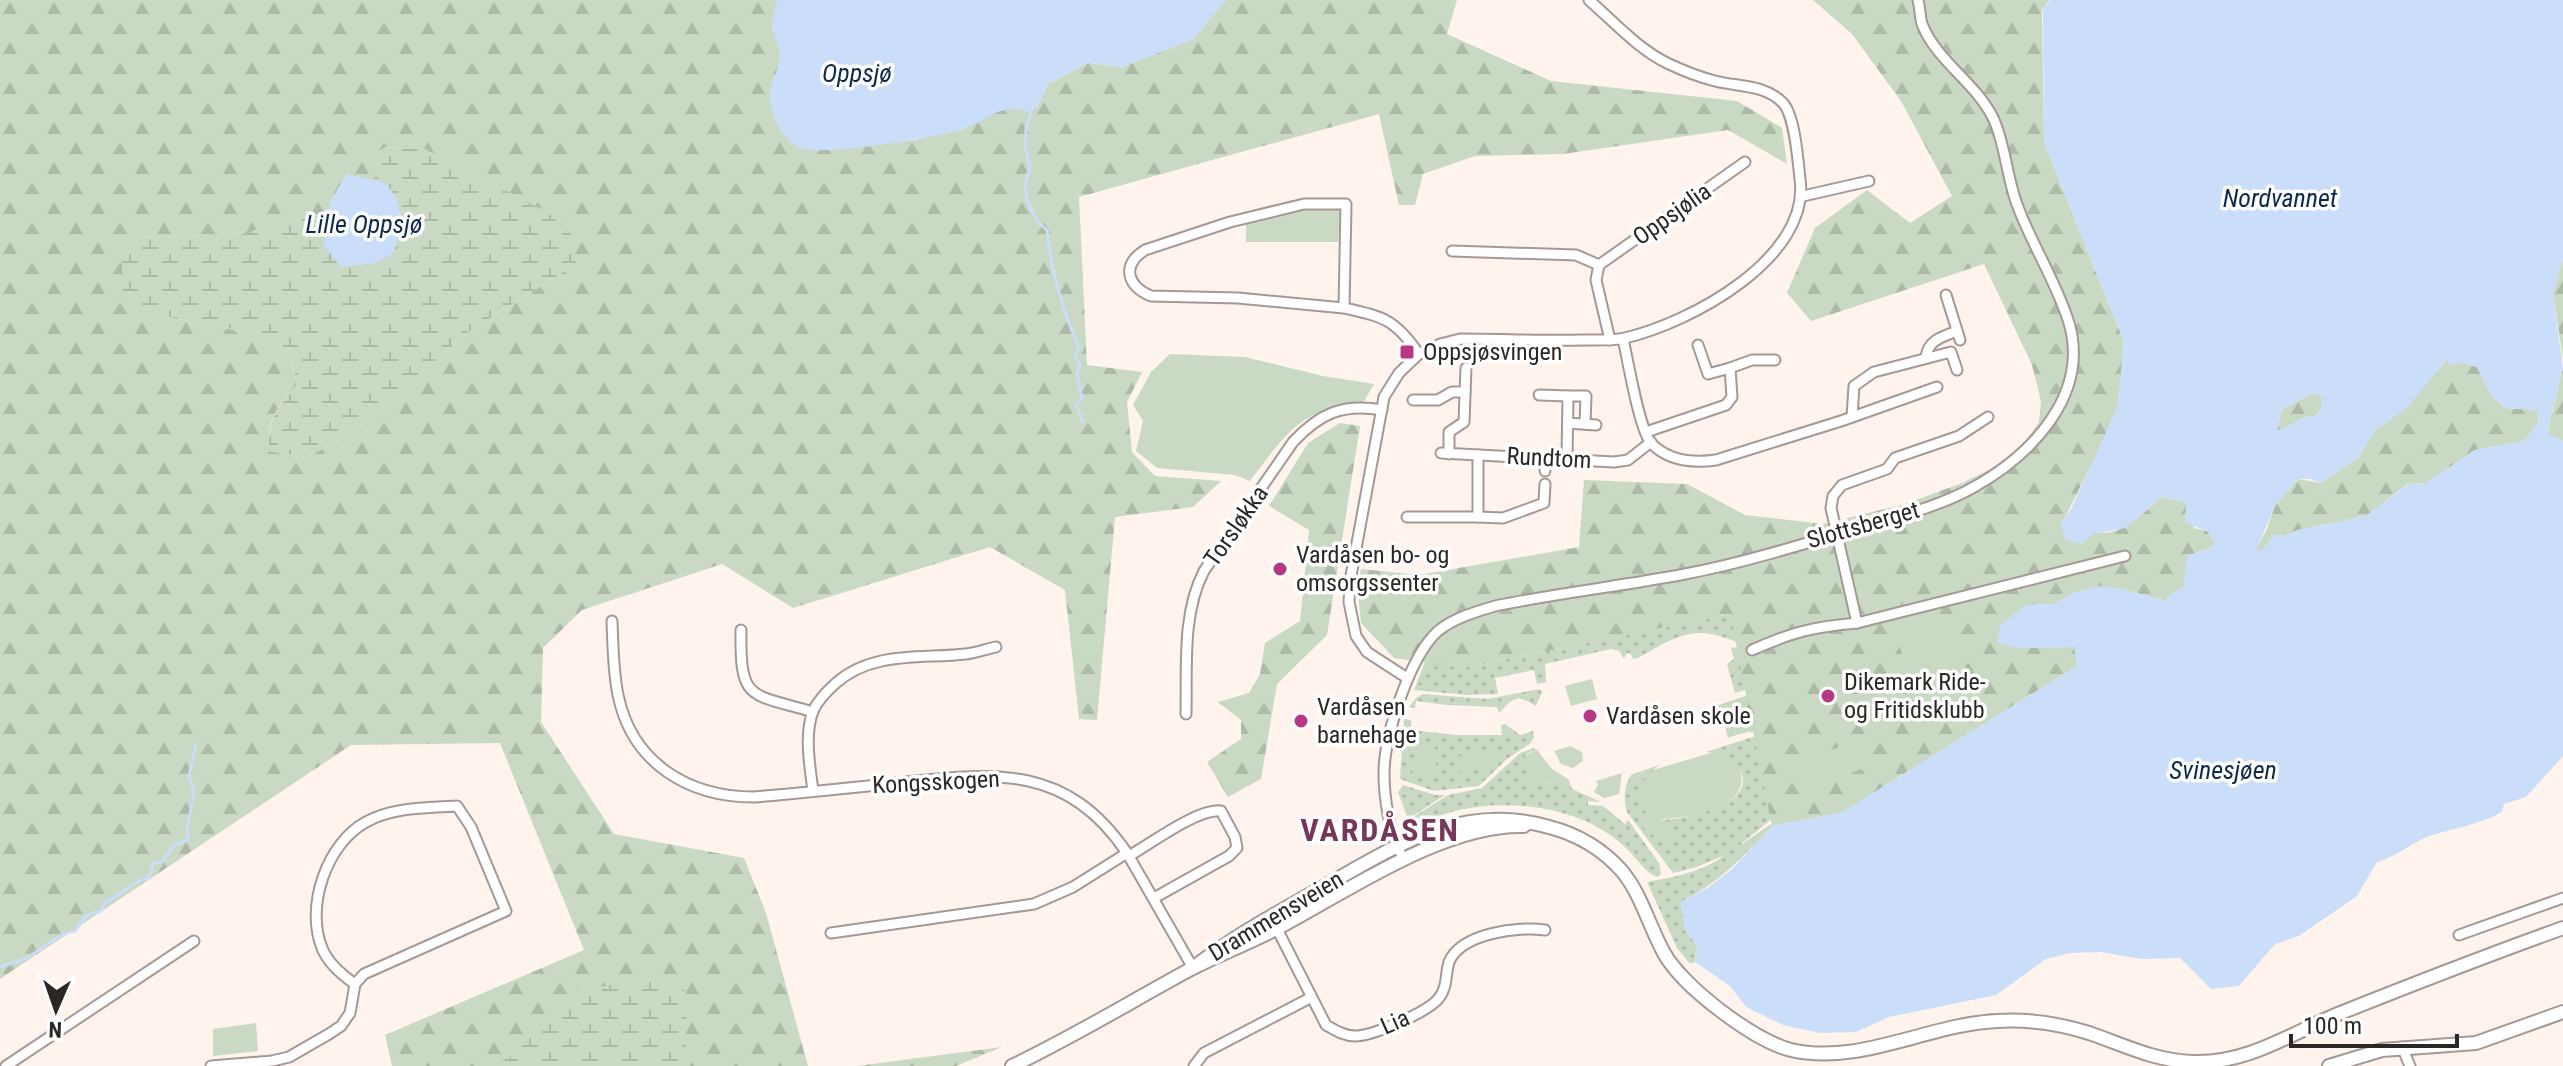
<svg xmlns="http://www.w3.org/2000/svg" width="2563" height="1066" viewBox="0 0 2563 1066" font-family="'Roboto Condensed',sans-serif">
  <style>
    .grass { fill: url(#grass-dots) }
    .forest { fill: url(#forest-firs); fill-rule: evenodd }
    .wetland { fill: url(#wetland-marsh) }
    .park { fill: #c9d9c3 }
    .water { fill: #cadefa; fill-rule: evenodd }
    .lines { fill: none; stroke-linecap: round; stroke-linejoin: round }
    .stream { stroke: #cadefa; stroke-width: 3 }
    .street-casing { stroke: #a59995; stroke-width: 13 }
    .secondary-casing { stroke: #a59995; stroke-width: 16 }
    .street { stroke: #fff; stroke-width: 9 }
    .secondary { stroke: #fff; stroke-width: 12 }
    .poi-dot { fill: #b73782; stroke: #fff; stroke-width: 3 }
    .labels { text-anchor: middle; stroke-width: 7; stroke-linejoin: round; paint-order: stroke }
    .street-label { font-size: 24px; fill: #2b2725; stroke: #fff }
    .poi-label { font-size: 24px; fill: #2b2725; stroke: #fff; text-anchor: start }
    .water-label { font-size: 26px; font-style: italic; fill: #0f294e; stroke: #fff }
    .district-label { font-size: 32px; font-weight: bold; letter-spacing: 2px; fill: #773759; stroke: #fff }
  </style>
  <defs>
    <pattern id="grass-dots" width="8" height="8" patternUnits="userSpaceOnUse" patternTransform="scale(2)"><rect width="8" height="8" fill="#c9d9c3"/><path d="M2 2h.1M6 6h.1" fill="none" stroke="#adbaa7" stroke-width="1.8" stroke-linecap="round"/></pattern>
    <pattern id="forest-firs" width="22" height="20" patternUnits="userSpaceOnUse" patternTransform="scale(2)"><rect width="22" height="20" fill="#c9d9c3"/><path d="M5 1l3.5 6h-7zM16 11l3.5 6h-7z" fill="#adbaa7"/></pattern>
    <pattern id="wetland-marsh" width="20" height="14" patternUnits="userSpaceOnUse" patternTransform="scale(2)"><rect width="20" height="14" fill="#c9d9c3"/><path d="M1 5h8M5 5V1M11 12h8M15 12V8" fill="none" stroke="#adbaa7"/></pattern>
  </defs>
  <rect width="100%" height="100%" fill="#fff3ee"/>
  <g class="grass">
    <path d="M1730,614L1750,648C1698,624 1687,630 1638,658L1633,659L1631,654L1627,653L1624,659L1619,651L1611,649L1545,664L1546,682L1537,684L1534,670L1495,678L1498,694L1468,695L1414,690L1431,646L1464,668Z"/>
    <polygon points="1733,647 1751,656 1751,688 1735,693 1727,664 1734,659 1731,649"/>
    <path d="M1539,689L1542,692L1536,706C1515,693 1514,698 1499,713L1497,707L1447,705L1416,701L1415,708L1409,707L1416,698L1423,694L1488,699Z"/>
    <polygon points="1751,694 1756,730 1751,733 1743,699 1728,702 1736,735 1728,738 1723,718 1717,719 1713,707"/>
    <polygon points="1404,719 1411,720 1411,730 1457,735 1502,735 1501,725 1505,724 1520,735 1533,731 1534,737 1531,743 1507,759 1479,786 1434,791 1400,779"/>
    <path d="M1762,734L1774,817L1736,848L1771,824L1772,826C1741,859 1721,881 1681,902L1685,930L1697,946L1695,962L1690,964L1677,948L1647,882C1675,877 1702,872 1725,855L1697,867L1673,873L1627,812C1623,799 1624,787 1631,775L1659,765L1653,770L1647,813C1651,815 1654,818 1658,819C1674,823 1725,808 1736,796C1757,773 1725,753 1706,752Z"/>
    <path d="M1534,748L1537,750L1526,754L1534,775L1528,782L1570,783L1572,789L1601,802L1588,801V805L1603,806L1625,824L1628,820L1659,863L1661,874L1657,877C1644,872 1637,858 1627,849C1611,833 1589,821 1569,815C1535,804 1494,802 1459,810C1444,813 1427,822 1412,821L1413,817L1448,795L1482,788L1520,753Z"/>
    <polygon points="1403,785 1435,795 1445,795 1408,819 1398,792"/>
  </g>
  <g class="forest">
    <path d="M0,0H778L772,26L781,56L770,94L832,149L915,140L964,129L990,114L1014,107H1037L1048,84L1088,63L1122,67L1193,39L1226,0H1457L1447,34L1551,81L1737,101L1782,128L1787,164L1728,130L1563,154L1475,156L1423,174L1415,205H1399L1379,114L1079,197L1087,365L1142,372L1127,402L1132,452L1155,476L1221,481L1193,507L1115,517L1097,720L1079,719L1065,590L990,547L793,608L722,564L582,610L543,648L541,722L614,834L744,858L766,913L808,1066H392L385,1035L584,950L500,743L351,745L0,979ZM385,147L425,149L576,264L465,334L353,433L305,458L269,451C267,418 277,408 297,384L289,349L252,334L150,313L121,245L138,238L249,233L301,210L312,201L309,229L350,250L380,240L374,176Z"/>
    <path d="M1813,0H2049L2042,11L2044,142L2124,342L2118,406L2094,460L2061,525C2116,541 2120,533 2162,497L2187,503L2194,528L2207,531L2214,540V546L2188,556L2184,587L2169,595L2166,601L2119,588L2073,593L2055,604L2026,605L2019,648L2075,647L2077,666L1841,813L1772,826L1730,614L1464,668L1394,658L1361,623L1358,592L1361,569L1419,575L1579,547L1584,480L1687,484L1745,515L1823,524L1905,504L1962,483L2001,464L2024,444L2039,422L2041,401L2032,365L1984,264L1811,321L1787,293L1815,228L1867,190L1910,223L1952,196L1901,101L1852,34Z"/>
    <polygon points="2563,260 2563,360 2553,292"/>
    <polygon points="2448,358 2477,367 2491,395 2505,408 2537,410 2539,422 2524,441 2475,450 2426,483 2408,484 2366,516 2298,530 2285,536 2274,535 2263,550 2255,551 2266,531 2275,506 2298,479 2321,483 2359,457 2375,430 2406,408"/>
    <polygon points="2563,368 2563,441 2547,434"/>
    <path d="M2312,393L2322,396L2321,411L2315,416C2298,415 2292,429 2277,430L2282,410Z"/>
    <polygon points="1340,423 1360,426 1327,635 1277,684 1261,779 1228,797 1207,762 1241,739 1241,720 1218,702 1249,693 1260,674 1265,643 1300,621 1309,530 1269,506 1308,443"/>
    <polygon points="1002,1047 956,1066 857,1066"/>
  </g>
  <g class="wetland">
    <path d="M385,147L425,149L547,212L573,236L576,264L465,334L353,433L305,458L269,451C268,418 277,409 297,384L289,349L252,334L150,313L123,292L121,245L138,238L249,233L301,210L313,200L310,229L350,249L380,239L374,176L363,160Z"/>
    <polygon points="677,979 688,996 685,1053 678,1066 490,1066 510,1057 522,1037 577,990 644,980"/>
  </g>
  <g class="park">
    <polygon points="1306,209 1340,210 1338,242 1246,242 1246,222"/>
    <path d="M1170,354L1245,357L1323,376L1374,384L1362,405C1301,405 1283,438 1250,481L1235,475L1157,468L1136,451L1143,421L1133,405L1151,372Z"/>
    <polygon points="1920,610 1939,610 1972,697 1926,715 1890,622"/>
    <polygon points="1592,679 1597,699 1571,706 1565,686"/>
    <polygon points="1743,698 1752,731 1736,735 1727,702"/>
    <polygon points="1857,739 1871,765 1809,791 1797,765"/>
    <polygon points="1425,744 1433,746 1438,751 1434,776 1427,779 1412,774 1417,746"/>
    <polygon points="1570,746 1582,752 1583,761 1573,768 1561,764 1554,751"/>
    <polygon points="1495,747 1499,762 1460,774 1453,758"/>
    <polygon points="1537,750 1552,769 1568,779 1570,783 1527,782 1534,775 1524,756"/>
    <path d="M1714,752C1727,756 1738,759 1741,775C1747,810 1685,818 1660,819L1674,831L1675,834L1665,844L1642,827L1640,822L1647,813L1640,806L1639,785L1653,770Z"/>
    <polygon points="1622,773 1619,794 1604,798 1594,792 1598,785 1596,781"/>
    <polygon points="256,1023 258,1051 213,1056 213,1029"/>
  </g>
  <g class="water">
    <path d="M778,0H1226L1194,39L1122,67L1088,63L1048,84L1037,107L1031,112C997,102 992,120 963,129C937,138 829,155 804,149C784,145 769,114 770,95C771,83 778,71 780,59C782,48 772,36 772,24C772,16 776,7 778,0Z"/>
    <path d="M2050,0H2563V260L2553,292L2563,368L2547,433L2563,441V756L2526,797L2504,804L2502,812C2478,825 2455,828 2429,836C2411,843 2396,857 2377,862L2357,896L2299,936L2275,944L2239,986L2211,989L2180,958L2141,959L2101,952L2070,953L2046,959L1996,995L1889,1017L1856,1032L1820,1033L1783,1025L1746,1007L1730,986L1695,962L1697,946L1685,930L1681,902L1709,887L1732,869L1772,826L1841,813L2077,666L2074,647L2019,648L1997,643L2001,624L2026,605L2055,604L2073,593L2099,586L2119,588L2166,601L2169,595L2184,587L2187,556L2214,546V540L2207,531L2185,523L2186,503L2162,497L2125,528L2093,534L2081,544L2067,541L2060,524L2071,509L2118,406L2124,342L2044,142L2043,10ZM2447,359L2449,365L2461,363L2477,367L2491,395L2505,408L2537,410L2539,422L2524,441L2475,450L2426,483L2409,484L2366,516L2298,530L2285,536L2274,535L2263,550H2256L2275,506L2298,479H2310L2321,483L2359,457L2375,430L2406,409ZM2312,393L2322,396L2321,412L2315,416C2298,415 2292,429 2277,430L2282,410Z"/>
    <path d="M347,174L386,183L397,199L403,227L393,253L377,263L341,267L324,246C325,213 328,202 347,174Z"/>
  </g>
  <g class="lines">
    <g class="stream">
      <path d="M1031,112L1026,129L1025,147L1030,167L1025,185L1027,200L1033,213L1038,222L1047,230C1051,273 1063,309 1079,349L1075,357L1080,364L1077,374L1082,399L1076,405L1083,422"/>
      <path d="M0,967C8,964 17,962 25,959C40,951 60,932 75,931L87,915L101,911L105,902C121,896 131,881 149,878L153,863L162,862L173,846L188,840L187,830L193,798V787L189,777L196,744"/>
    </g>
    <g class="street-casing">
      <g id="street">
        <polyline points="1803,196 1869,181"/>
        <polyline points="1452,251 1576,255 1599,265 1745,162"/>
        <polyline points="1599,265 1596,280 1610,340"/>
        <polyline points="1946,295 1960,340"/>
        <path d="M1344,308L1238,298L1151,296C1127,286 1121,265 1145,250L1230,222L1304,204H1346L1344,308C1384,317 1395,319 1419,354"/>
        <path d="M1623,339C1628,360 1639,429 1651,443C1668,461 1694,463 1716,460L1841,421L1937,387"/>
        <polyline points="1698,345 1708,374 1730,368"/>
        <path d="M1926,357C1928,340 1942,337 1957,331"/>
        <polyline points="1539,395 1568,396"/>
        <polyline points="1413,400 1438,400 1452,392 1465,392"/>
        <polyline points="1852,417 1854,386 1874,372 1951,352 1957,370"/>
        <polyline points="1568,423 1596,425"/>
        <polyline points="1646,432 1726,405 1732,397 1730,368 1752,360 1775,360"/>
        <polyline points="1441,453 1614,462 1628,460 1651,442"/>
        <polyline points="1449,454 1449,432 1464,422 1466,368"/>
        <polyline points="1567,459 1568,396 1586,396 1585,424"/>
        <polyline points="1545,471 1545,458"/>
        <polyline points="1407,517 1478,517 1478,455"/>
        <polyline points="1478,517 1503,518 1544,503 1545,484"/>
        <path d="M612,621C613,646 613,671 618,695C632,763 688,797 754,797C801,793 848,788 896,783C992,773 1065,762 1127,853"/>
        <polyline points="1857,623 1831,508 1833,496 1842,485 1887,469 1895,458 1959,436 1988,417"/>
        <path d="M741,630C740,702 749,693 813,712"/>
        <path d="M1752,650C1793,632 1812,627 1857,623L2125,556"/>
        <path d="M1407,678L1367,652L1356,636L1349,602L1350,581L1384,397L1399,373L1419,354L1440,344L1460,339C1501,339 1542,341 1582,340C1596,340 1611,341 1625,338C1690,323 1811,258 1800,179C1798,161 1795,116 1783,103C1765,84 1738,87 1715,81C1699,77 1684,71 1669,64C1639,50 1614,22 1589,0"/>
        <path d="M1186,714C1187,667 1182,613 1204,571L1293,442C1319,414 1342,403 1382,410"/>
        <path d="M813,791C810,767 804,735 813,711C818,700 827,691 836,683C872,651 921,659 966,654C976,653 986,649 996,647"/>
        <path d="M1400,852C1389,831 1384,797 1384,773C1384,736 1410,656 1438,631C1454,618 1475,612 1495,606C1558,593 1622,586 1685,574C1743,563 1804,544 1860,527C1898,516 1939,507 1974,487C2031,455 2090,395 2069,323C2057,283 2033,247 2018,207C2007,180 2006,147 1994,120C1977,83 1937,62 1922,24C1920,17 1920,8 1918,0"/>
        <path d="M1129,856C1150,844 1198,808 1221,811L1235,837L1237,848L1229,856L1154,898"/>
        <path d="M1274,923L1326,1025C1335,1030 1344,1036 1355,1036C1373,1036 1428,1012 1439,998C1448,986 1445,975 1449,962C1461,933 1519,926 1545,930"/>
        <polyline points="831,933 1034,904 1073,887 1127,853 1193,968"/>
        <polyline points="2459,935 2563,898"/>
        <polyline points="2402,1047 2410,1066"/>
        <polyline points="6,1066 194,941"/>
        <path d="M211,1066L272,1061L289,1057L329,1034L341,1026L350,1013L355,984L364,974L506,911L471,827L457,806C426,808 393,807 366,822C327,843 305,906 322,948C328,963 342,975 355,984"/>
        <polyline points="1194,1066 1204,1053 1310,998"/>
      </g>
    </g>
    <g class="secondary-casing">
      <g id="secondary">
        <path d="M1193,968C1234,936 1279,912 1325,886C1397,845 1463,802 1549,827C1576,834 1602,849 1621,870C1641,893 1649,926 1664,953C1682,986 1754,1041 1791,1050C1859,1066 1929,1024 1997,1021C2028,1019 2060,1024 2089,1033C2124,1045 2155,1061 2193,1062C2247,1064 2290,1034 2338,1014C2413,984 2488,955 2563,928"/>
        <path d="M1012,1066C1073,1037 1130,1002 1189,970C1218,955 1249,943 1278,928C1348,891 1443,824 1524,826"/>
        <polyline points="2329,1066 2382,1050 2476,1043 2563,1012"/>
      </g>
    </g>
    <use href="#street" class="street"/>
    <use href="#secondary" class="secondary"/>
  </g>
  <g class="poi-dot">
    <rect x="1399" y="344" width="16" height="16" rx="4"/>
    <circle cx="1280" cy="569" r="8"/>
    <circle cx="1828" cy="696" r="8"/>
    <circle cx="1590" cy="716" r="8"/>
    <circle cx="1301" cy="721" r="8"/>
  </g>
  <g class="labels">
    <g class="street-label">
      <text transform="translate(1672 214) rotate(-35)" y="8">Oppsjølia</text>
      <text transform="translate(1549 458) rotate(3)" y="8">Rundtom</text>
      <text transform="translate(1863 525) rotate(-16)" y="8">Slottsberget</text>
      <text transform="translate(1236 526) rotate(-55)" y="8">Torsløkka</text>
      <text transform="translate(936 782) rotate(-3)" y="8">Kongsskogen</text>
      <text transform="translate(1276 916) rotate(-31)" y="8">Drammensveien</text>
      <text transform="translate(1395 1022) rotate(-24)" y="8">Lia</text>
    </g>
    <g class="poi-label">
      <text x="1423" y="360">Oppsjøsvingen</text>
      <text x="1296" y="563">Vardåsen bo- og<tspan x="1296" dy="28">omsorgssenter</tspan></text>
      <text x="1844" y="690">Dikemark Ride-<tspan x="1844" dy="28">og Fritidsklubb</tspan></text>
      <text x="1317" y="715">Vardåsen<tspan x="1317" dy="28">barnehage</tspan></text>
      <text x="1606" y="724">Vardåsen skole</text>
    </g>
    <g class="water-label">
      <text x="857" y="82">Oppsjø</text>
      <text x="2280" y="207">Nordvannet</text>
      <text x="364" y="233">Lille Oppsjø</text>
      <text x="2223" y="779">Svinesjøen</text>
    </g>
    <g class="district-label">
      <text x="1380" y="841">VARDÅSEN</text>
    </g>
  </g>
  <g transform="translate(56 1010) rotate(182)" stroke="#ffffff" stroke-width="6" paint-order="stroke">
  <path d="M0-6L14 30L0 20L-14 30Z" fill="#2b2725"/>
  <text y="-12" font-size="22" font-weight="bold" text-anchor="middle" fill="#2b2725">N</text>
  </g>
  <path d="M2291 1034v12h166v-12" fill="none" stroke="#2b2725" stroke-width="4"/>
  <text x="2303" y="1034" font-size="24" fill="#2b2725" stroke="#ffffff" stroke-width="6" paint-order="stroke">100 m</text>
</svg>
